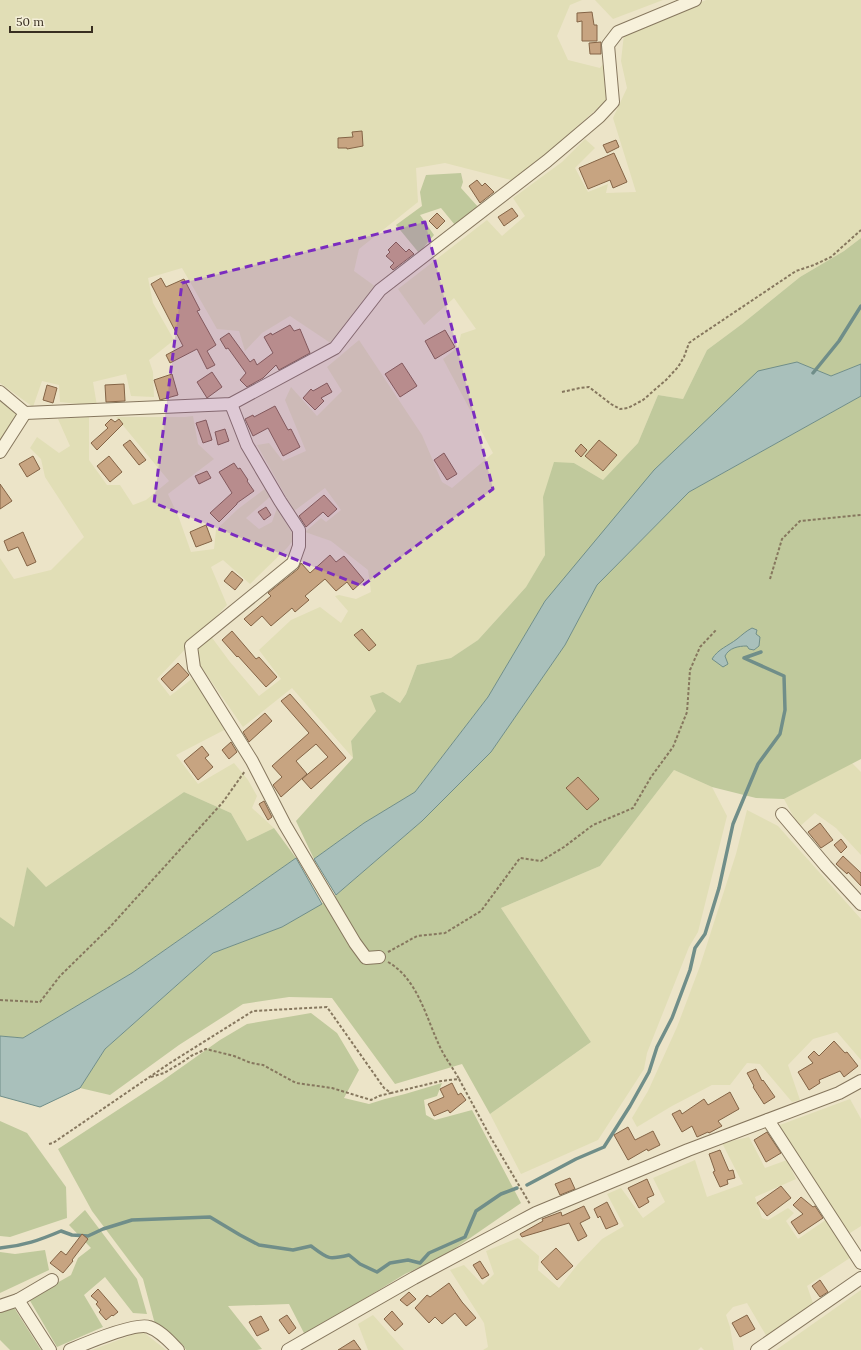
<svg xmlns="http://www.w3.org/2000/svg" width="861" height="1350" viewBox="0 0 861 1350" font-family="Lora,serif">
  <style>
    .farmland { fill: #e1deb6 }
    .green { fill: #c0c99c }
    .water { fill: #a9c0bb; stroke: #708e89 }
    .lines { fill: none; stroke-linecap: round; stroke-linejoin: round }
    .stream { stroke: #708e89; stroke-width: 3.5 }
    .building { fill: #c7a481; stroke: #846446 }
    .minor-casing { stroke: #86775e; stroke-width: 14 }
    .path { stroke: #86775e; stroke-width: 2; stroke-dasharray: 3 2; stroke-linecap: butt }
    .minor { stroke: #f7f1db; stroke-width: 12 }
    .marked { fill: #7b2cbf; fill-opacity: 0.2; stroke: #7b2cbf; stroke-width: 3; stroke-dasharray: 8 5; stroke-linejoin: round }
  </style>
  <rect width="100%" height="100%" fill="#ece4c8"/>
  <g class="farmland">
    <polygon points="0,0 582,0 570,5 557,36 568,60 600,68 606,60 607,100 515,181 445,163 416,168 418,202 359,249 354,271 376,287 332,344 290,316 262,333 245,351 239,331 217,329 182,268 148,278 153,303 174,340 149,360 153,372 154,397 131,396 126,374 93,382 97,406 60,402 59,385 42,381 33,407 0,383"/>
    <polygon points="595,0 663,0 613,19"/>
    <polygon points="706,0 861,0 861,238 844,251 800,277 742,324 707,350 683,399 658,395 638,443 603,480 574,463 543,497 545,555 526,587 478,640 451,658 417,665 406,694 400,703 383,692 376,711 351,741 353,758 292,688 243,727 195,658 196,649 210,635 230,662 259,696 281,679 259,650 291,620 320,607 341,623 348,611 335,596 339,595 356,599 371,592 368,570 331,541 305,532 321,518 326,522 341,510 325,488 294,511 257,445 269,443 283,461 306,451 285,400 291,387 317,416 342,391 327,367 359,340 422,435 442,482 452,488 493,453 443,359 458,347 461,334 476,329 454,298 424,325 398,289 487,220 502,236 525,216 513,198 562,162 585,139 595,148 575,168 588,192 608,184 606,193 636,192 613,118 627,88 621,61 624,34"/>
    <polygon points="0,397 18,411 5,440 0,445"/>
    <polygon points="193,416 198,444 214,459 168,494 179,518 191,552 214,549 216,530 238,509 266,488 272,495 246,518 259,529 272,522 277,508 295,538 287,548 250,584 223,560 211,567 227,605 157,679 170,696 193,678 228,728 176,755 198,784 234,763 248,780 257,796 252,808 274,828 247,841 231,813 184,792 46,887 27,868 14,928 0,917 0,558 14,579 51,570 84,537 45,477 41,459 30,448 37,437 59,453 70,446 58,419 89,417 89,460 107,485 120,485 133,505 146,500 169,481 116,417 185,417"/>
    <polygon points="852,763 861,772 861,855 836,828 815,813 799,827 784,799"/>
    <polygon points="674,770 712,787 727,816 698,932 689,947 647,1053 644,1069 598,1140 521,1174 490,1114 591,1042 501,908 600,866"/>
    <polygon points="747,810 778,826 861,919 861,1060 837,1032 813,1039 788,1065 800,1100 792,1102 760,1064 747,1063 730,1085 712,1085 672,1106 637,1127 632,1118 648,1091 677,1027 700,966 736,854"/>
    <polygon points="850,1099 861,1119 861,1226 850,1233 833,1212 777,1126"/>
    <polygon points="749,1137 765,1168 787,1160 796,1179 755,1197 762,1218 768,1220 788,1208 794,1213 786,1221 798,1239 827,1219 853,1256 807,1286 813,1303 767,1337 747,1303 733,1307 726,1315 730,1327 734,1350 704,1350 701,1347 698,1350 483,1350 488,1347 484,1323 450,1270 464,1265 483,1285 494,1274 486,1251 518,1238 539,1256 538,1270 559,1288 578,1264 602,1239 624,1226 607,1194 621,1188 643,1218 665,1202 653,1178 695,1160 707,1197 743,1184 722,1143"/>
    <polygon points="861,1290 861,1350 776,1350"/>
    <polygon points="373,1315 404,1350 368,1350 358,1324"/>
    <polygon points="142,1331 166,1350 92,1350"/>
  </g>
  <g class="green">
    <polygon points="461,173 463,182 461,188 479,208 455,225 441,208 420,215 434,235 419,253 396,225 422,206 420,192 426,175"/>
    <polygon points="861,238 861,364 831,376 797,362 545,601 488,697 415,792 364,823 314,859 296,821 353,758 351,741 376,711 370,696 383,692 400,703 406,694 417,665 451,658 478,640 526,587 545,555 543,497 554,462 574,463 603,480 638,443 658,395 683,399 707,350 742,324 800,277 844,251"/>
    <polygon points="861,396 861,759 784,799 756,798 712,787 674,770 600,866 501,908 591,1042 490,1114 462,1064 395,1084 332,998 289,997 243,1004 179,1045 110,1095 80,1088 105,1049 213,953 282,927 336,895 422,821 491,752 565,645 597,585 689,492"/>
    <polygon points="184,792 231,813 247,841 274,828 296,858 132,973 23,1038 0,1036 0,917 14,927 27,867 46,887"/>
    <polygon points="311,1013 337,1033 359,1070 344,1098 369,1104 385,1099 405,1094 442,1083 437,1096 424,1100 426,1115 435,1120 472,1110 521,1203 444,1256 405,1274 305,1335 289,1304 228,1306 262,1349 257,1350 186,1350 183,1345 156,1328 143,1279 92,1211 58,1149 162,1081 220,1040 247,1024"/>
    <polygon points="0,1121 27,1133 66,1187 67,1218 10,1237 0,1236"/>
    <polygon points="85,1210 137,1279 147,1314 133,1313 105,1277 84,1295 103,1327 57,1347 29,1299 71,1275 78,1258 91,1248 69,1225"/>
    <polygon points="45,1250 49,1270 0,1293 0,1252 15,1254"/>
    <polygon points="13,1306 41,1350 10,1350 0,1340 0,1312"/>
  </g>
  <g class="water">
    <polygon points="797,362 831,376 861,364 861,396 689,492 597,585 565,645 491,752 422,821 336,895 314,859 364,823 415,792 488,697 545,601 654,470 758,371"/>
    <path d="M752,628L757,630L756,634L760,637L759,646L754,650L749,649L747,646C738,646 729,648 725,656L728,664L723,667L712,659C718,649 728,646 737,639C742,635 746,631 752,628Z"/>
    <polygon points="296,858 322,904 282,927 213,953 105,1049 80,1088 40,1107 0,1096 0,1036 23,1038 132,973"/>
  </g>
  <g class="lines">
    <g class="stream">
      <polyline points="813,373 839,341 861,306"/>
      <polyline points="527,1185 576,1159 604,1147 630,1106 649,1072 657,1047 672,1018 690,970 695,948 705,934 719,888 733,824 758,764 780,734 785,710 784,676 744,658 761,652"/>
      <path d="M0,1248C23,1246 40,1240 61,1231L72,1235L88,1236L103,1229L132,1220L210,1217L240,1235L259,1245L293,1250L311,1246C328,1259 328,1260 349,1255L360,1264L377,1272L390,1263L408,1260L420,1263L429,1253L465,1237L476,1211L501,1194L517,1188"/>
    </g>
  </g>
  <g class="building">
    <polygon points="592,12 594,25 597,25 597,41 582,41 582,21 577,22 577,13"/>
    <polygon points="601,42 601,54 590,54 589,43"/>
    <polygon points="362,131 363,146 347,149 347,148 338,148 338,138 353,137 352,132"/>
    <polygon points="616,140 619,147 607,153 603,145"/>
    <polygon points="614,153 627,182 613,188 610,180 588,189 579,168"/>
    <polygon points="477,180 482,186 485,183 494,192 480,203 469,186"/>
    <polygon points="512,208 518,216 504,226 498,217"/>
    <polygon points="437,213 445,221 437,229 429,221"/>
    <polygon points="396,242 406,252 409,249 414,254 393,270 390,267 394,263 386,256 390,252 388,250"/>
    <polygon points="161,278 166,287 184,279 200,310 197,311 216,345 207,351 215,365 207,369 197,349 170,363 166,355 183,346 151,284"/>
    <polygon points="290,325 294,331 300,329 310,353 279,370 276,365 263,378 247,387 240,380 246,373 228,348 226,349 220,339 229,333 250,362 254,359 257,365 273,353 264,337 271,333 272,335"/>
    <polygon points="445,330 455,347 435,359 425,341"/>
    <polygon points="402,363 417,386 400,397 385,374"/>
    <polygon points="212,372 222,387 207,398 197,382"/>
    <polygon points="172,374 178,395 160,400 154,380"/>
    <polygon points="327,383 332,392 321,398 324,401 315,410 303,398 311,389 313,391"/>
    <polygon points="124,384 125,401 106,402 105,385"/>
    <polygon points="47,385 57,388 53,403 43,400"/>
    <polygon points="275,406 288,430 291,429 300,447 283,456 268,428 253,436 245,419 253,415 254,417"/>
    <polygon points="111,419 115,422 119,419 123,424 97,450 91,443 108,428 105,425"/>
    <polygon points="206,420 212,440 203,443 196,423"/>
    <polygon points="225,429 229,441 218,445 215,432"/>
    <polygon points="130,440 146,460 139,465 123,445"/>
    <polygon points="599,440 617,455 603,471 585,456"/>
    <polygon points="581,444 587,450 581,457 575,451"/>
    <polygon points="444,453 457,474 447,480 434,460"/>
    <polygon points="33,456 40,469 27,477 19,464"/>
    <polygon points="109,456 122,472 110,482 97,466"/>
    <polygon points="234,463 238,469 240,468 248,480 247,481 254,491 237,503 237,504 219,522 210,513 232,493 219,472"/>
    <polygon points="207,471 211,478 199,484 195,476"/>
    <polygon points="0,484 12,501 0,509"/>
    <polygon points="324,495 337,509 328,517 323,512 306,527 299,516"/>
    <polygon points="266,507 271,515 264,520 258,512"/>
    <polygon points="206,525 212,541 196,547 190,532"/>
    <polygon points="23,532 36,562 27,566 18,547 8,551 4,541"/>
    <polygon points="330,555 336,562 344,556 364,580 353,590 347,582 336,591 325,579 305,596 309,600 295,612 292,608 271,626 262,616 251,626 244,619 271,596 268,593 298,569 301,563 310,573"/>
    <polygon points="232,571 243,580 235,590 224,581"/>
    <polygon points="362,629 376,645 369,651 354,635"/>
    <polygon points="232,631 256,659 259,657 277,677 266,687 238,656 237,657 222,640"/>
    <polygon points="178,663 189,675 172,691 161,679"/>
    <polygon points="290,694 346,758 311,789 302,779 328,757 316,744 296,761 307,774 281,797 273,785 282,777 272,766 309,733 281,701"/>
    <polygon points="265,713 272,721 249,742 243,732"/>
    <polygon points="231,742 237,752 229,759 222,750"/>
    <polygon points="202,746 209,755 205,758 213,767 198,780 184,761"/>
    <polygon points="578,777 599,799 587,810 566,788"/>
    <polygon points="264,801 272,817 268,820 259,804"/>
    <polygon points="820,823 833,840 821,848 808,832"/>
    <polygon points="841,839 847,847 841,853 834,845"/>
    <polygon points="843,856 861,873 861,886 848,872 847,874 836,864"/>
    <polygon points="834,1041 845,1053 847,1052 858,1066 844,1077 840,1071 819,1080 820,1083 809,1090 798,1072 813,1063 808,1057 814,1051 819,1056"/>
    <polygon points="756,1069 762,1081 763,1080 775,1097 764,1104 753,1087 754,1086 747,1073"/>
    <polygon points="452,1083 458,1095 461,1093 466,1100 450,1113 448,1110 434,1116 428,1104 444,1097 440,1089"/>
    <polygon points="730,1092 739,1109 718,1121 722,1126 709,1133 708,1132 697,1137 692,1126 682,1132 672,1114 680,1110 682,1114 704,1099 708,1105"/>
    <polygon points="628,1127 635,1140 653,1131 660,1145 648,1151 647,1149 628,1160 614,1135"/>
    <polygon points="767,1132 781,1153 766,1162 754,1140"/>
    <polygon points="720,1150 729,1171 733,1170 735,1178 727,1180 728,1184 720,1187 713,1172 715,1171 709,1154"/>
    <polygon points="570,1178 575,1189 560,1195 555,1184"/>
    <polygon points="647,1179 654,1195 647,1198 649,1202 639,1208 628,1188"/>
    <polygon points="781,1186 791,1198 767,1216 757,1203"/>
    <polygon points="801,1197 813,1207 815,1206 823,1218 799,1234 791,1222 803,1214 793,1205"/>
    <polygon points="607,1202 618,1224 606,1229 600,1216 598,1218 594,1209"/>
    <polygon points="584,1206 590,1218 580,1223 587,1236 578,1241 569,1223 522,1237 520,1234 543,1221 542,1219 561,1212 562,1216"/>
    <polygon points="82,1234 88,1239 72,1260 73,1261 63,1273 50,1263 61,1251 66,1255"/>
    <polygon points="556,1248 573,1266 557,1280 541,1262"/>
    <polygon points="480,1261 489,1275 482,1279 473,1265"/>
    <polygon points="820,1280 828,1292 820,1297 812,1286"/>
    <polygon points="449,1283 462,1302 476,1318 466,1326 455,1313 442,1324 435,1317 429,1323 415,1308 427,1295 430,1297"/>
    <polygon points="98,1289 118,1312 113,1316 112,1315 106,1320 99,1312 101,1310 96,1304 98,1302 91,1296"/>
    <polygon points="409,1292 416,1299 407,1306 400,1300"/>
    <polygon points="392,1311 403,1324 395,1331 384,1319"/>
    <polygon points="287,1315 296,1328 289,1334 279,1320"/>
    <polygon points="747,1315 755,1329 740,1337 732,1323"/>
    <polygon points="261,1316 269,1330 257,1336 249,1322"/>
    <polygon points="354,1340 361,1350 338,1350"/>
  </g>
  <g class="lines">
    <g class="minor-casing">
      <g id="minor">
        <polyline points="0,392 25,413 231,404 335,348 380,290 547,161 599,117 613,102 608,45 618,32 695,0"/>
        <polyline points="231,404 247,445 280,501 299,530 299,546 293,563 191,646 194,668 252,761 285,825 355,943 366,958 379,957"/>
        <polyline points="0,452 25,413"/>
        <polyline points="782,814 826,866 861,904"/>
        <polyline points="768,1120 861,1263"/>
        <polyline points="18,1300 52,1280"/>
        <polyline points="0,1306 18,1300 50,1350"/>
        <path d="M70,1350C84,1344 136,1322 149,1327C161,1331 170,1342 178,1350"/>
        <polyline points="288,1350 414,1278 536,1213 688,1150 839,1093 861,1081"/>
        <polyline points="757,1350 861,1278"/>
      </g>
    </g>
    <g class="path">
      <polyline points="562,392 580,388 589,387 611,404 620,409 628,408 643,400 666,380 678,367 684,357 689,343 696,338 796,271 814,265 831,257 861,230"/>
      <polyline points="770,579 782,539 800,521 861,515"/>
      <polyline points="388,952 417,936 445,933 481,911 520,858 541,861 564,847 593,825 633,808 651,777 673,747 687,712 690,670 700,647 717,629"/>
      <path d="M388,962C418,979 426,1018 440,1047C445,1058 453,1068 459,1079"/>
      <polyline points="0,1000 40,1002 60,976 110,927 223,802 245,771"/>
      <polyline points="151,1077 164,1073 181,1063 191,1056 206,1049 234,1056 251,1063 263,1065 296,1083 332,1088 371,1100 379,1096 391,1093"/>
      <polyline points="49,1144 53,1143 170,1063 253,1011 327,1007 384,1088 391,1093 441,1081 459,1079 491,1138 530,1204"/>
    </g>
    <use href="#minor" class="minor"/>
  </g>
  <path class="marked" d="M425,222L493,489L362,586L154,503L182,283Z"/>
  <path d="M10 26v6h82v-6" fill="none" stroke="#382e21" stroke-width="2"/>
  <text x="16" y="26" font-size="12" fill="#382e21" stroke="#f3eed7" stroke-width="3" paint-order="stroke">50 m</text>
</svg>
